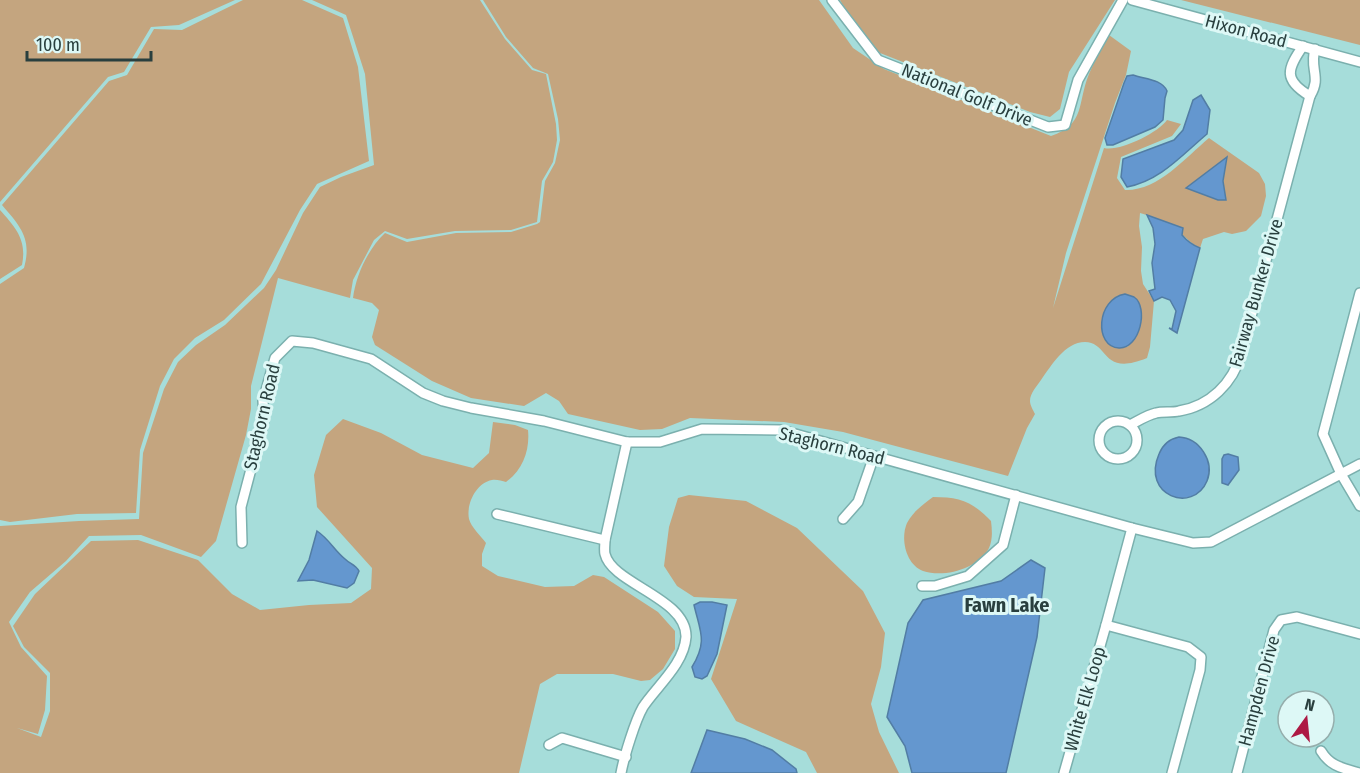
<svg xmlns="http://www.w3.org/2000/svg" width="1360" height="773" viewBox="0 0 1360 773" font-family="'Fira Sans Condensed',sans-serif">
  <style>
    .green { fill: #c4a57f; fill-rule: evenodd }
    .water { fill: #6497cf; stroke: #527da4; stroke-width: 1.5 }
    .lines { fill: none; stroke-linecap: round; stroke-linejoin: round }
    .street-casing { stroke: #7bb0ae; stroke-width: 12 }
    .street { stroke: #fff; stroke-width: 9 }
    .labels { text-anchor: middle; stroke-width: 6; stroke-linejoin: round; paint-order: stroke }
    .street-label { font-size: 18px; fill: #293f3e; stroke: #ddf8f6 }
    .neighbourhood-label { font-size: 20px; font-weight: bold; fill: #293f3e; stroke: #ddf8f6 }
  </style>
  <rect width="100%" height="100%" fill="#a6ddda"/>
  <g class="green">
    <polygon points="0,0 235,0 179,25 151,27 124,72 108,77 0,202"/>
    <path d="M243,0H302L343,18L358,67L369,161L317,184L300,210L261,284L224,320L195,338L174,359L160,386L140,450L136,513L77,514L10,522L0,520V284L24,268C32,239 21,227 2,205L109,81L127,75L154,29L182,30Z"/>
    <path d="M312,0H480L505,39L532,70L546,74L556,124L557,140L553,162L542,181L537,222L511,230L455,231L407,239L385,231L374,240L353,280L350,298L278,278L251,386V409L246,435L216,541L201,557L141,535L89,536L66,561L30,592L9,622L21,647L47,676L45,710L38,734L17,728L41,737L50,711V673L24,647L13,626L35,594L91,541L138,540L198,560L232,594L260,610L309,605L351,603L371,589L372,568L317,507L314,475L326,435L343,419L381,433L422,455L473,468L489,453L493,422L515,425L528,430C530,450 523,470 506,482C502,481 496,479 492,480C476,483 466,504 469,519C471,527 481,536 486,543L482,554V566L498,576L545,587L574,586L593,575L604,577L658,612L675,631V649L663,669L650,680L641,681L613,674H557L540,684L519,773H0V526L79,521L139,519L143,453L164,389L178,362L196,345L225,325L264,288L276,270L303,213L320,187L341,177L374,165L365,74L346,15Z"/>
    <path d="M483,0H819L853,48L884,69L1051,136C1086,124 1077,103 1089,74C1094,61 1102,48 1109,35L1131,51L1126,75L1115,103L1066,253L1053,308L1104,148C1119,152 1158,133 1167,120L1181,124L1172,136L1121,157L1117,178L1125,190C1158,191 1185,158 1209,138L1259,173L1265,184L1266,196L1261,216L1246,231L1232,234L1224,232L1203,239L1200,248C1191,244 1188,239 1180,233C1169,225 1153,216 1140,213L1139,226L1142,247L1141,271L1143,284L1154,301L1150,347L1147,358C1101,377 1109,342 1085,342C1065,342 1051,366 1041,380C1037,386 1030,393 1030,401C1030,405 1033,410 1035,414L1027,428L1008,476L843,432L784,422L690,418L662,429L640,430L568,414L559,401L546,393L524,406L471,398L432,381L375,345L372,337L379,310L372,303L353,298C356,275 368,249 385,233L407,242L456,233L511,232L537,224L540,222L545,181L555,163L560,140L558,119L548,74L533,68L506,37ZM1224,175L1223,181L1225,200H1218L1187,188ZM1134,298C1148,312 1141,335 1127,347Z"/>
    <polygon points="840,0 1115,0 1069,72 1060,109 1050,117 1030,112 880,53 856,29"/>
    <polygon points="1181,0 1360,0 1360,45"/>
    <path d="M0,210C16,228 27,240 22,265L0,279Z"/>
    <polygon points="689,495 746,501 797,528 863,591 885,633 881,667 871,704 879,732 899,773 817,773 806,752 736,721 711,679 737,599 694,597 677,586 664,566 669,527 678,498"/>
    <path d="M933,497C959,497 972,501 991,521C992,530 993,539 989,548C978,569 944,578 923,571C906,565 900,539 907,523C913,512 922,505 933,497Z"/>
  </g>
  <g class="water">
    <path d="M1133,75C1144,79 1162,79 1167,91L1165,98L1163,120L1155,127L1113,145H1107L1105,138L1124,83L1127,76Z"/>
    <path d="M1201,95L1210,110L1207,134C1182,155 1160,181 1127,187L1121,177L1123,159L1174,140L1183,130L1193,100Z"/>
    <polygon points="1227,157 1223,181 1226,200 1218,200 1186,188"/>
    <path d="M1147,215L1183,228L1182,235C1187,241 1192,245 1200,248L1177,333L1169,328L1172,329L1176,311L1170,300L1162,297L1154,301L1149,291L1155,289L1152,263L1155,244L1153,228Z"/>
    <path d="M1125,294C1128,295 1131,296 1134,297C1149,307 1140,349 1119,348C1094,347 1096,299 1125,294Z"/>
    <path d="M1179,437C1199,438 1215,461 1207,481C1193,514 1141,496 1159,454C1163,444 1169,439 1179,437Z"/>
    <polygon points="1228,454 1238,457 1239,470 1228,485 1222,483 1222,459 1224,455"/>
    <path d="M317,531C329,539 334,550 345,559C350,564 355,564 359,571L354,583L347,588L313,580L298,581L309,560Z"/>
    <polygon points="1031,560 1045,568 1037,637 1006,773 912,773 905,746 887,717 908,623 923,600 1001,581"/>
    <path d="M700,602H712L727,605L717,654L707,676L702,679L695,677L692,667C708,641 700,631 694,605Z"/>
    <polygon points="707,730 745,739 772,750 796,769 797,773 691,773"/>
  </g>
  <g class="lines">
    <g class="street-casing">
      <g id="street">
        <polyline points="832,0 878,60 1048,127 1065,125 1078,80 1123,0"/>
        <polyline points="1132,0 1360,62"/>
        <path d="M1303,46C1287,69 1283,80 1310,96C1322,77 1309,69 1315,49"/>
        <polyline points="1360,293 1323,434 1341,474 1360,506"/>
        <circle cx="1118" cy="440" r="19"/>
        <path d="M1130,425C1138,421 1147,415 1156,413C1163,411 1171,413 1179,411C1210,406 1233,383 1241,354L1310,96"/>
        <polyline points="497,514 605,540"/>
        <polyline points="843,519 858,502 874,456"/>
        <polyline points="242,543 241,507 264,420 263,401 275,358 292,341 313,343 371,359 423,393 443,401 471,408 544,421 627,442 660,442 702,429 781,430 1132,528 1193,543 1211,542 1360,464"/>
        <polyline points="922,586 935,586 968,576 1003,545 1016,495"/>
        <polyline points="1106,625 1132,528"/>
        <polyline points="549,745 562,738 626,757"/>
        <path d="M1321,751C1330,766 1342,768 1359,773"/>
        <path d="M621,773C624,757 635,721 643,707C657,686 684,664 686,637C687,598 612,584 605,554C604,550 605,544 605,540L627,442"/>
        <polyline points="1064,773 1106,625 1188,647 1201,657 1200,670 1172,773"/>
        <polyline points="1237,773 1274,630 1281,620 1297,617 1360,634"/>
      </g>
    </g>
    <use href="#street" class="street"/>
  </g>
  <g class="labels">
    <g class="street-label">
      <text transform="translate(1246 31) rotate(15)" y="6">Hixon Road</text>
      <text transform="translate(967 95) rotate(22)" y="6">National Golf Drive</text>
      <text transform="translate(1256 293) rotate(-74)" y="6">Fairway Bunker Drive</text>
      <text transform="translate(262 417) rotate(-77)" y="6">Staghorn Road</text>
      <text transform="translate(832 446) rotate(14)" y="6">Staghorn Road</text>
      <text transform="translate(1259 691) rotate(-75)" y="6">Hampden Drive</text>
      <text transform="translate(1085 699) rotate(-74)" y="6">White Elk Loop</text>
    </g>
    <g class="neighbourhood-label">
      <text x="1007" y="612">Fawn Lake</text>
    </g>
  </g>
  <g transform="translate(1306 719) rotate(15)"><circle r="28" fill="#ddf8f6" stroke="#95aeac" stroke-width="1.5"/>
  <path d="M0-4.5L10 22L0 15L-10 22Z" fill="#ad1944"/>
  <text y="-9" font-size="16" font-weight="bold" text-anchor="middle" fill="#293f3e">N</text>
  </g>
  <path d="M27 51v9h124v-9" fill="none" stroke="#293f3e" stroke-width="3"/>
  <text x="36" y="51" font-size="18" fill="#293f3e" stroke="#ddf8f6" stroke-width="4.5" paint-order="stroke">100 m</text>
</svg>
